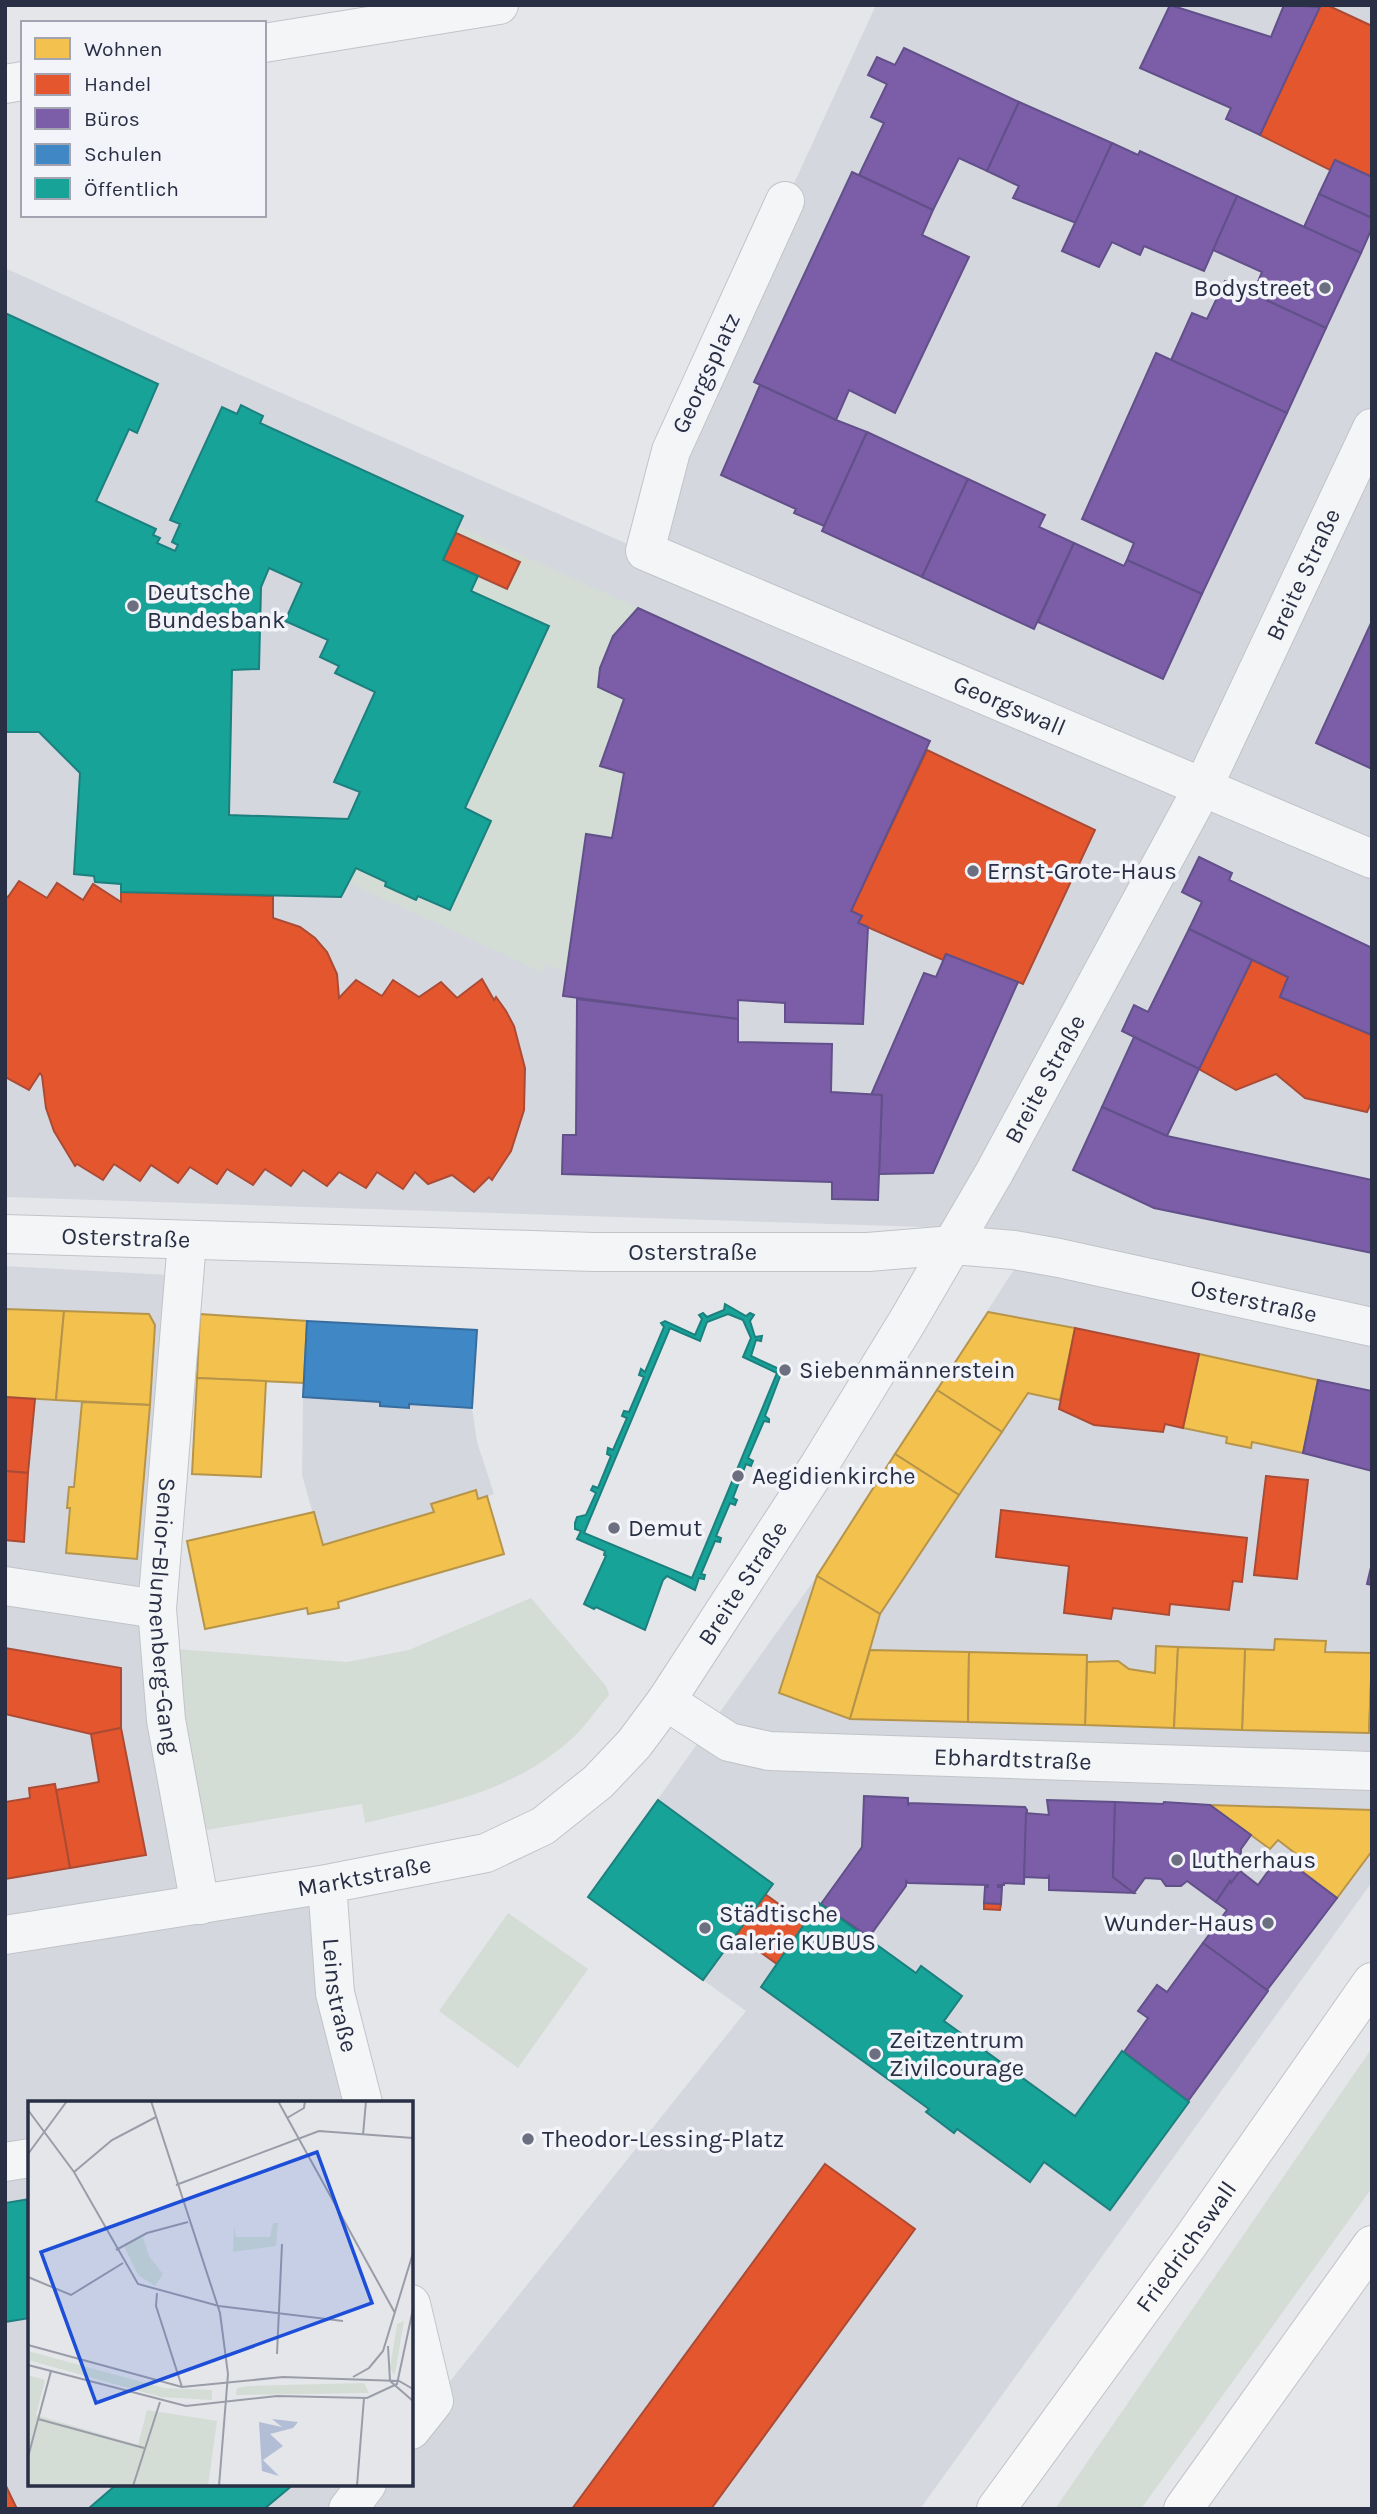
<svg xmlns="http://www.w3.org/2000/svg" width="1377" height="2514" viewBox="0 0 1377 2514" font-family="Karla,sans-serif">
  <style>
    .built { fill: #d5d7df }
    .green { fill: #d3ddd5 }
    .homes { fill: #f2c14e; stroke: #b6954b; stroke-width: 2 }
    .shops { fill: #e4572e; stroke: #ac4b35; stroke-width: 2 }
    .offices { fill: #7b5ea7; stroke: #62508a; stroke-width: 2 }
    .schools { fill: #3f88c5; stroke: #386d9f; stroke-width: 2 }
    .public { fill: #17a398; stroke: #1c807f; stroke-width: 2; fill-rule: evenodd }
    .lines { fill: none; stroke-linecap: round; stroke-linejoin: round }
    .minor-casing { stroke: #c2c3c8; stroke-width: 40 }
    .major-casing { stroke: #c0c3c8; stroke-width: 40 }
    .minor { stroke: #f4f5f7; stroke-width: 38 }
    .major { stroke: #f8f8f8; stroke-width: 38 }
    .poi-dot { fill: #6b6f7f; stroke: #f3f4f9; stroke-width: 2.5 }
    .labels { text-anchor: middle; stroke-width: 7; stroke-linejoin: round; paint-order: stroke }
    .poi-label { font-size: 24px; fill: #292f45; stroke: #f3f4f9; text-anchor: start }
    .street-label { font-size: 24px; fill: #292f45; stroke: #f3f4f9 }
    .inset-road { fill: none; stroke: #9a9da8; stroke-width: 2 }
    .view { fill: #1d4ed8; fill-opacity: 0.15; stroke: #1d4ed8; stroke-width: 3.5 }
    .inset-edge { fill: none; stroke: #292f45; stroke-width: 3.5 }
  </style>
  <rect width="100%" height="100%" fill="#e5e6ea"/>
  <g class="built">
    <polygon points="876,5 1372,5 1372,1882 920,2509 5,2509 5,1266 170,1275 150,1602 191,1909 314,1889 359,2103 30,2103 30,2484 411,2484 411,2310 435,2400 746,2011 588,1897 817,1576 1029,1246 954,1228 5,1197 5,268 238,374 632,546 671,451"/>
    <polygon points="303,1397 380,1402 380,1406 409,1408 409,1404 472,1408 477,1442 494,1494 487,1497 504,1554 338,1602 302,1475"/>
  </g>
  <g class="green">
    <path d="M458,526L638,608C613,634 602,651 598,687L624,699L600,766L624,773L612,838L586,834L566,972L544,964V973L349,883L356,868L386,882L385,886L415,900L418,896L450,910L491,821L466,808L549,627L471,591L478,576L443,560Z"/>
    <path d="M531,1598L606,1686L609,1695C596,1710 583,1730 567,1743C507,1794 439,1805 365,1823L362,1804L194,1832L176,1649L347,1662L409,1650Z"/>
    <polygon points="508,1913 588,1969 518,2068 439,2011"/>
    <polygon points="1372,2048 1372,2188 1141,2509 1055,2509"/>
  </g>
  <g class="homes">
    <polygon points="5,1309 64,1311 56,1400 5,1397"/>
    <polygon points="64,1311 149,1314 155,1325 150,1405 56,1400"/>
    <polygon points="988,1312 1075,1328 1060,1400 1028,1393 1002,1432 937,1390"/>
    <polygon points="200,1314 307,1321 304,1383 197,1378"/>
    <polygon points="1199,1354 1318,1380 1303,1453 1252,1442 1251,1448 1226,1443 1227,1437 1183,1428"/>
    <polygon points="197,1378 266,1381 261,1477 192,1474"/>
    <polygon points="937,1390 1002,1432 959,1495 895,1454"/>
    <polygon points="82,1402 150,1405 137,1559 66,1553 70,1508 67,1508 69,1487 74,1487"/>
    <polygon points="895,1454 959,1495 880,1614 817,1576"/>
    <polygon points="476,1490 478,1499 487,1496 504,1554 338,1602 339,1608 308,1614 307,1608 205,1629 187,1541 314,1512 323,1545 434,1512 431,1504"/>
    <polygon points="817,1576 880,1614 850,1719 779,1693"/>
    <polygon points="1275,1639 1326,1641 1325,1652 1372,1653 1369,1733 1242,1730 1245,1649 1274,1650"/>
    <polygon points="1156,1646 1178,1647 1174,1728 1085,1725 1087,1662 1118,1661 1129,1669 1155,1673"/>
    <polygon points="1178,1647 1245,1649 1242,1730 1174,1728"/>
    <polygon points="870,1650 969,1652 968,1722 850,1719"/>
    <polygon points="969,1652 1087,1655 1085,1725 968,1722"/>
    <polygon points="1372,1657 1372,1733 1369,1733"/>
    <polygon points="1210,1805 1372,1810 1372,1851 1337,1898 1293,1865 1296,1854 1278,1840 1270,1849"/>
  </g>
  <g class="shops">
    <polygon points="1320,5 1327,5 1372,26 1372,177 1335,160 1330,170 1260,135"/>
    <polygon points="456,533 520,562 507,589 443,560"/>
    <polygon points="927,750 1095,830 1023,984 946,954 943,960 858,923 862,916 851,911"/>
    <polygon points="19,881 47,898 57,883 83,900 93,884 121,902 121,892 273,896 273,918 300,927 315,938 327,952 337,974 339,998 356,980 382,996 393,980 419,997 441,982 457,998 482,979 494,1000 496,997 506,1011 514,1026 525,1068 524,1110 511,1151 492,1180 489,1177 474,1192 452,1175 428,1184 415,1172 403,1189 377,1172 366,1188 339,1172 327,1186 303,1170 291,1186 265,1169 253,1185 227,1169 217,1184 190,1167 178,1183 151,1165 140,1181 114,1164 103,1180 77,1164 75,1166 54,1131 46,1108 42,1076 40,1073 29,1090 5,1077 5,896 8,897"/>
    <polygon points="1252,960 1288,977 1280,997 1372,1035 1372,1101 1367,1112 1305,1098 1276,1074 1236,1090 1199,1069"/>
    <polygon points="1075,1328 1199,1354 1183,1428 1165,1424 1163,1432 1094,1425 1059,1409"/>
    <polygon points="5,1397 35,1399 28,1473 5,1471"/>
    <polygon points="5,1471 28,1473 24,1542 5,1540"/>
    <polygon points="1266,1476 1308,1480 1297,1579 1254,1575"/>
    <polygon points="1001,1510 1247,1538 1242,1582 1233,1581 1229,1610 1170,1604 1169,1615 1113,1608 1111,1619 1064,1613 1069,1566 996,1557"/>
    <polygon points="5,1648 121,1668 121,1728 91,1734 5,1714"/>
    <polygon points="121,1728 146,1855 70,1868 56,1790 99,1782 91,1734"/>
    <polygon points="55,1784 70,1868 5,1879 5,1802 30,1798 29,1788"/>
    <polygon points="765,1894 806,1924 777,1964 736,1935"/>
    <polygon points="984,1903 1001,1904 1000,1910 984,1909"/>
    <polygon points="825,2164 915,2229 711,2509 572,2509"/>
    <polygon points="5,2484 17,2509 5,2509"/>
  </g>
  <g class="offices">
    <polygon points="1170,5 1271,37 1284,5 1320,7 1260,135 1226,119 1231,108 1140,68"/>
    <polygon points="904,48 1019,102 987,171 959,158 933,210 859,175 884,123 871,117 887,84 868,75 877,57 895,65"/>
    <polygon points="1019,102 1112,143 1076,223 1013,198 1019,186 987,171"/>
    <polygon points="1112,143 1138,155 1140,151 1237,196 1204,271 1144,246 1140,255 1112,242 1099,267 1062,251"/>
    <polygon points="1335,160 1372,177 1372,218 1319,194"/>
    <polygon points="852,172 933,210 922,235 969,257 895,413 849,390 836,420 754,382"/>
    <polygon points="1319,194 1372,218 1372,228 1361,253 1304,227"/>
    <polygon points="1237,196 1361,253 1326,328 1253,294 1262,272 1213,250"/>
    <polygon points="1225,281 1326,328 1287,413 1171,360 1192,313 1207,319"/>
    <polygon points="1156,353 1287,413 1202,594 1127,560 1134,543 1082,519"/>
    <polygon points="760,385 836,420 867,432 824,526 794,513 796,509 721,475"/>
    <polygon points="867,432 968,479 922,577 822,531"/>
    <polygon points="968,479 1045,515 1039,527 1074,543 1034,629 922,577"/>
    <polygon points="1074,543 1124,566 1127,560 1202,594 1163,679 1038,622"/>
    <polygon points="638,608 930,741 851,911 862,916 858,923 868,927 863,1024 785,1022 785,1003 738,1000 738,1019 563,996 586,834 612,838 624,773 600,766 624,699 598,687 600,668 613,636"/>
    <polygon points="1372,621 1372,769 1316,743"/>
    <polygon points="1199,857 1232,873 1229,880 1372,948 1372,1035 1280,997 1288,977 1189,929 1202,902 1182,892"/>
    <polygon points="1189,929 1252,960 1199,1069 1122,1031 1134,1005 1148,1012"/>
    <polygon points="946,954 1018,982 933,1173 879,1174 882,1095 871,1095 924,973 936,977"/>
    <polygon points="577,999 738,1019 738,1042 832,1044 831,1092 882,1095 878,1200 832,1199 832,1182 562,1174 563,1135 576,1135"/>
    <polygon points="1134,1037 1199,1069 1167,1136 1102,1107"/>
    <polygon points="1102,1107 1167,1136 1372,1180 1372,1253 1154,1208 1073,1170"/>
    <polygon points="1318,1380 1372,1391 1372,1471 1303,1453"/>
    <polygon points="1372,1563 1372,1585 1367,1584"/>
    <polygon points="864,1796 908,1798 908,1806 909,1803 1025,1807 1027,1810 1024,1884 1004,1883 1004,1885 998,1885 998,1887 1002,1887 1001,1904 984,1903 985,1887 988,1887 988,1885 908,1883 906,1881 906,1886 869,1937 821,1904 862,1847"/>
    <polygon points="1047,1800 1115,1802 1113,1877 1134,1893 1049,1890 1049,1876 1047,1878 1024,1877 1026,1813 1049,1815"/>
    <polygon points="1115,1802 1163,1804 1164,1802 1210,1805 1251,1835 1241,1849 1240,1871 1231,1883 1230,1881 1216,1902 1187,1881 1181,1886 1166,1886 1161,1879 1145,1878 1134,1893 1113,1877"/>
    <polygon points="1280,1855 1337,1898 1267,1990 1203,1943 1227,1910 1216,1902 1230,1881 1231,1883 1240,1871 1258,1885"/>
    <polygon points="1203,1943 1268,1991 1188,2101 1124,2052 1148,2018 1138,2011 1157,1985 1167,1992"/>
  </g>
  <polygon class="schools" points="307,1321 477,1330 472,1408 409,1404 409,1408 380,1406 380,1402 303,1397"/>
  <g class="public">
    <path d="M5,313L158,384L137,433L129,429L96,501L156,529L153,535L160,538L157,543L175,551L178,545L172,542L180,524L170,520L222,407L237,414L241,405L263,416L260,423L463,516L443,560L478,576L471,591L549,626L465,808L491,821L450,910L418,896L416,900L385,886L386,882L356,868L341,897L121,892V884L95,882L94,876L74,874L80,773L39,732H5ZM269,568L302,583L285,621L328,640L320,657L339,666L335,673L375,692L334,782L360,792L348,819L229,815L232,670L259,669L261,587Z"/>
    <path d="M725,1304L746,1316L750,1313L754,1315L750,1321L755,1337L762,1336L761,1341L756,1340L751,1356L779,1369L784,1368L786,1372L781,1374L765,1416L769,1419V1422L764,1421L748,1458L753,1461L751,1466L746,1464L733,1498L737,1500L735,1505L730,1503L716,1536L721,1538L720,1542L715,1541L701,1574L705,1575L704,1579L699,1578L695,1590L667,1576L663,1580L645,1630L596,1607L594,1609L584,1604L606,1556L604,1555L605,1551L577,1539L581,1531L575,1529V1523L577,1517L586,1515L596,1493L591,1490L593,1486L598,1488L611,1456L607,1454L608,1448L613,1450L627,1418L622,1416L624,1411L629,1412L644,1377L639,1375L641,1369L645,1372L664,1327L661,1323L665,1321L695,1335L702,1319L699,1315L703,1313L707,1317L724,1310ZM728,1314L743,1320L751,1338L743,1357L777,1373L692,1578L584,1533L670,1328L700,1341L707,1322Z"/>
    <polygon points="658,1800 773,1884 703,1980 588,1897"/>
    <polygon points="819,1903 916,1973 921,1966 962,1996 944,2021 1075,2116 1122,2051 1189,2102 1110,2210 1044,2162 1030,2182 957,2129 954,2133 926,2112 929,2109 761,1987"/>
    <polygon points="30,2199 30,2318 5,2322 5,2203"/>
    <polygon points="117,2484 294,2484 264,2509 88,2509"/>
  </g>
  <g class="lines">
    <g class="minor-casing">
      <g id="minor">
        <polyline points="264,43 499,5"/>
        <polyline points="5,84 23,81"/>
        <path id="s1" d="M785,201L671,451L645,551L1372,859"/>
        <path id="s2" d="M5,1234L594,1252H868L953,1245L1014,1250L1059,1258L1372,1327"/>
        <path id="s3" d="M187,1241L157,1609L166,1720L200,1905"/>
        <polyline points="5,1586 157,1609"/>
        <path id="s4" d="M666,1701L729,1742L769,1751L1372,1771"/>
        <path id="s5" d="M327,1884L335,1993L363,2103"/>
        <path id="s6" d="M5,1935L327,1884L486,1853L543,1826L598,1782L634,1744L666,1701L820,1464L907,1322L994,1173L1203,787L1372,428"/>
        <polyline points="5,2162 30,2158"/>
        <polyline points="411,2304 434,2401 411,2430"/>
        <polyline points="348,2509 367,2484"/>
      </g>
    </g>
    <g class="major-casing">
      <g id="major">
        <path id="s7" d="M996,2509L1188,2245L1372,1982"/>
        <polyline points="1183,2509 1372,2245"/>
      </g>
    </g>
    <use href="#minor" class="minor"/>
    <use href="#major" class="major"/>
  </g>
  <g class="poi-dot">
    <circle cx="1325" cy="288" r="7"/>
    <circle cx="133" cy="606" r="7"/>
    <circle cx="973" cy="871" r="7"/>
    <circle cx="785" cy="1370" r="7"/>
    <circle cx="738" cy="1476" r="7"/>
    <circle cx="614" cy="1528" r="7"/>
    <circle cx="1177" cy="1860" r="7"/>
    <circle cx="1268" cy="1923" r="7"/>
    <circle cx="705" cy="1928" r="7"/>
    <circle cx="875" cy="2054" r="7"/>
    <circle cx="528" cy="2139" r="7"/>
  </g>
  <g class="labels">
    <g class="poi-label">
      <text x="1311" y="296" text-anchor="end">Bodystreet</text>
      <text x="147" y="600">Deutsche<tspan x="147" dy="28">Bundesbank</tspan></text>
      <text x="987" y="879">Ernst-Grote-Haus</text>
      <text x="799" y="1378">Siebenmännerstein</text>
      <text x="752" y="1484">Aegidienkirche</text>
      <text x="628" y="1536">Demut</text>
      <text x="1191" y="1868">Lutherhaus</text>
      <text x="719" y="1922">Städtische<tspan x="719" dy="28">Galerie KUBUS</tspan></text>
      <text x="1254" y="1931" text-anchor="end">Wunder-Haus</text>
      <text x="889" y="2048">Zeitzentrum<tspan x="889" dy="28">Zivilcourage</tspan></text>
      <text x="542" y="2147">Theodor-Lessing-Platz</text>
    </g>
    <g class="street-label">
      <text transform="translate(706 373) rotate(-65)" y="8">Georgsplatz</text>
      <text dy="8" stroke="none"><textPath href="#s6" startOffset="2023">Breite Straße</textPath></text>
      <text dy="8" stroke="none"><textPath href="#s1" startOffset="774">Georgswall</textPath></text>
      <text dy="8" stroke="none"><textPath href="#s6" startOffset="1456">Breite Straße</textPath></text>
      <text dy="8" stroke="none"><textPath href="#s2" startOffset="121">Osterstraße</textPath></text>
      <text dy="8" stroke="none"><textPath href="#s2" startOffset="688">Osterstraße</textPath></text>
      <text dy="8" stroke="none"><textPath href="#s2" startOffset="1255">Osterstraße</textPath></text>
      <text dy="8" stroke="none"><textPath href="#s6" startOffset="868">Breite Straße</textPath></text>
      <text dy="8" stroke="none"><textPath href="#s3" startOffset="376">Senior-Blumenberg-Gang</textPath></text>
      <text dy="8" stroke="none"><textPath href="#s4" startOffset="360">Ebhardtstraße</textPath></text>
      <text dy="8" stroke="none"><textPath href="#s6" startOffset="364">Marktstraße</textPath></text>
      <text dy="8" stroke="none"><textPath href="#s5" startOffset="112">Leinstraße</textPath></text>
      <text dy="8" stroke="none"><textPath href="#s7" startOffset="324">Friedrichswall</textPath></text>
    </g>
  </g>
  <g transform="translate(28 2101)">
    <rect width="385" height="385" fill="#e5e6ea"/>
    <path d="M245,122H250L248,145L205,151L206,124L208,136H242ZM115,136L121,155L135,173L127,185L110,174L96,145ZM376,220L368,267L366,274L362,267L369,223ZM0,250L136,287L184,289V299L133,296L0,259ZM0,274L17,279L8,314L110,344L119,309L189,320L180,385H0ZM336,282L341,292L208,294L209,287L219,285Z" fill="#d3ddd5"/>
    <path d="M244,318L270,321L265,327L242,333L255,345L235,359L251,375L234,370L231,321L254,326Z" fill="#b2bdd6"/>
    <path class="inset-road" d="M123,0L192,212L200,273L191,385M250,0L367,212M0,9L46,71L110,183L191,205L315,220M259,17L276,7L277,0M335,34L338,0M0,53L39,0M46,71L84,39L128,16M148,84L291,30L385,37M88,149L119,132L160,121M0,176L43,194L95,162M129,192L128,205L154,286M0,244L154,286L255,276L371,280L385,288M360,245L362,280L385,300M249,253L254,143M0,264L158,305L249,295L339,297L369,283L385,208M325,276L341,267L355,250L385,152M10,318L116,347M0,356L23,270M105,385L132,301M329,385L336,297"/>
    <path class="view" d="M289,51L344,202L68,302L13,151Z"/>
    <rect width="385" height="385" class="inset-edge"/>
  </g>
  <rect width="1377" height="2514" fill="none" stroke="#292f45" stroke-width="14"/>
  <rect x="21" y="21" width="245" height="196" fill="#f3f4f9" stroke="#a2a5b1" stroke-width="2"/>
  <rect x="35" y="38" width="35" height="21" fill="#f2c14e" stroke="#a2a5b1" stroke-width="2"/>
  <text x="84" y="56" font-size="21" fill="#292f45">Wohnen</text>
  <rect x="35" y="74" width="35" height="21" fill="#e4572e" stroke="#a2a5b1" stroke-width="2"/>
  <text x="84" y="91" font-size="21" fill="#292f45">Handel</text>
  <rect x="35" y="108" width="35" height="21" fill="#7b5ea7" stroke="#a2a5b1" stroke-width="2"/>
  <text x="84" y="126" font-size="21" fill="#292f45">Büros</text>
  <rect x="35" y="144" width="35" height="21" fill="#3f88c5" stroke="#a2a5b1" stroke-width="2"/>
  <text x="84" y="161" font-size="21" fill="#292f45">Schulen</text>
  <rect x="35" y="178" width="35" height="21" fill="#17a398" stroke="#a2a5b1" stroke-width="2"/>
  <text x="84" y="196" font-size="21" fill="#292f45">Öffentlich</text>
</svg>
